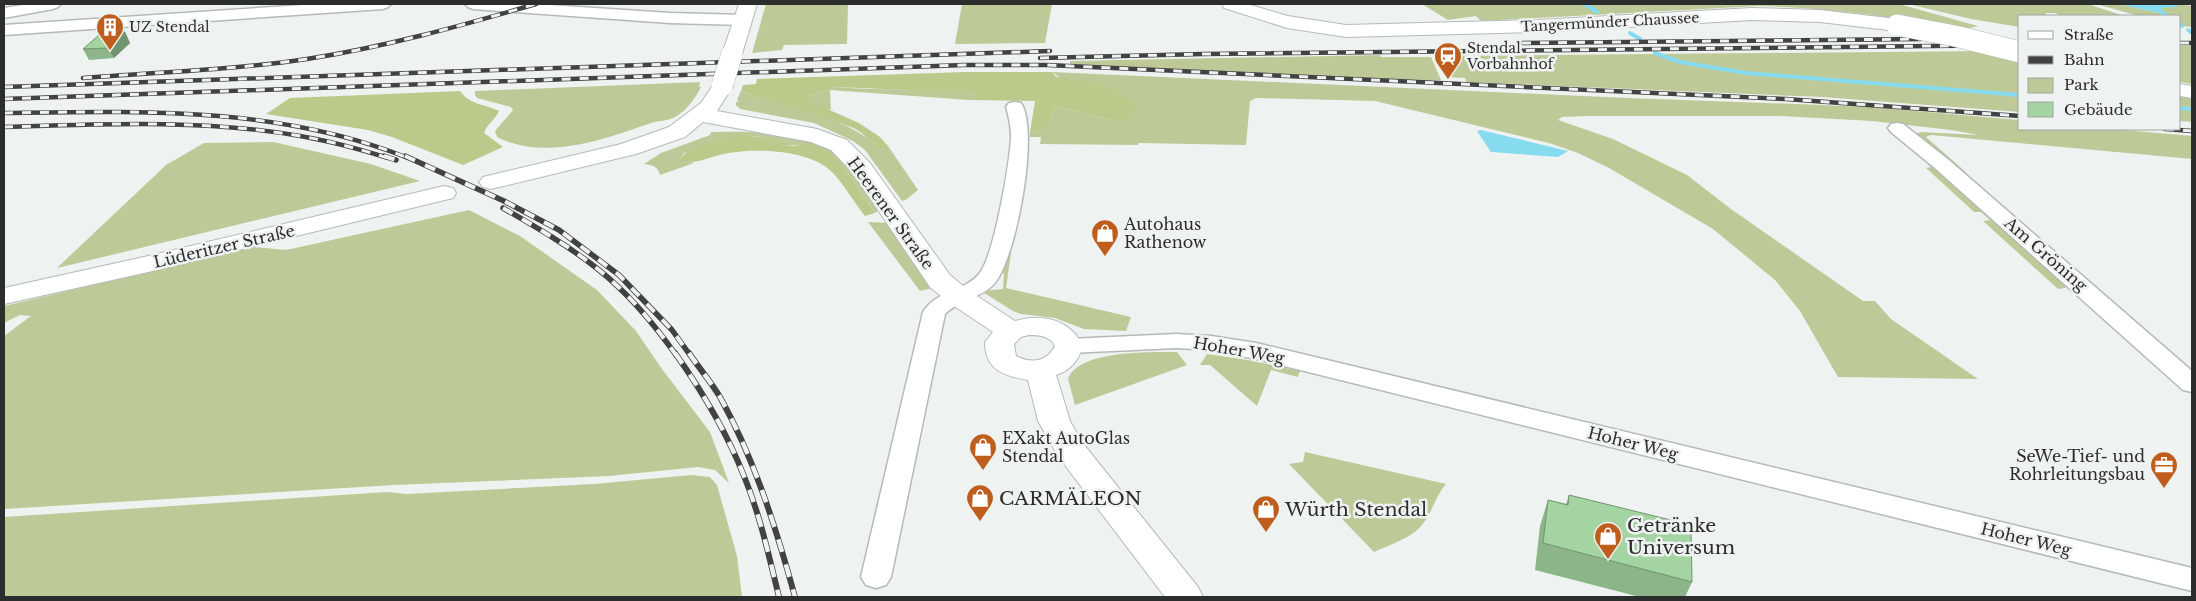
<svg xmlns="http://www.w3.org/2000/svg" width="2196" height="601" viewBox="0 0 2196 601" font-family="'Libre Baskerville',serif">
  <style>
    .green { fill: #bdca98 }
    .forest { fill: #baca8a }
    .water { fill: #86dbef }
    .lines { fill: none; stroke-linecap: round; stroke-linejoin: round }
    .stream { stroke: #86dbef; stroke-width: 4 }
    .minor-casing { stroke: #b4bab7; stroke-width: 3 }
    .major-casing { stroke: #b4bab7; stroke-width: 2 }
    .minor { fill: #fff; fill-rule: evenodd }
    .major { fill: #fff; fill-rule: evenodd }
    .rail-far2-casing { stroke: #414342; stroke-width: 4.5 }
    .rail-far1-casing { stroke: #414342; stroke-width: 5.5 }
    .rail-casing { stroke: #414342; stroke-width: 6 }
    .rail-far2 { stroke: #eef3f1; stroke-width: 3; stroke-dasharray: 9; stroke-linecap: butt }
    .rail-far1 { stroke: #eef3f1; stroke-width: 4; stroke-dasharray: 11; stroke-linecap: butt }
    .rail { stroke: #eef3f1; stroke-width: 4.5; stroke-dasharray: 13; stroke-linecap: butt }
    .major-bridge-casing { stroke: #b4bab7; stroke-width: 22; stroke-linecap: butt }
    .major-bridge { stroke: #fff; stroke-width: 21 }
    .wall { fill: #8cb68a }
    .shaded-wall { fill: #729471 }
    .building { fill: #a3d4a1; stroke: #729471 }
    .labels { text-anchor: middle; stroke-width: 5; stroke-linejoin: round; paint-order: stroke }
    .far-street-label { font-size: 14px; fill: #2c2e2d; stroke: #eef3f1 }
    .far-poi-label { font-size: 14px; fill: #2c2e2d; stroke: #eef3f1; text-anchor: start }
    .street-label { font-size: 16px; fill: #2c2e2d; stroke: #eef3f1 }
    .poi-label { font-size: 16px; fill: #2c2e2d; stroke: #eef3f1; text-anchor: start }
    .near-poi-label { font-size: 19px; fill: #2c2e2d; stroke: #eef3f1; text-anchor: start }
  </style>
  <rect width="100%" height="100%" fill="#eef3f1"/>
  <g class="green">
    <polygon points="766,4 848,4 847,44 784,45 782,50 752,53"/>
    <polygon points="962,4 1052,4 1045,43 955,44"/>
    <path d="M1422,4H1899L1978,26C1952,35 1901,19 1873,15C1834,10 1796,7 1758,6L1481,21L1476,16L1448,20Z"/>
    <polygon points="1908,4 2088,4 2124,16 2062,16 2055,13 2045,13 2048,16 2020,16 2020,27 1971,19"/>
    <polygon points="2096,4 2118,4 2155,12 2162,8 2178,5 2176,4 2192,6 2192,27 2180,26 2180,16 2139,16"/>
    <polygon points="2180,46 2192,46 2192,84 2180,82"/>
    <polygon points="1984,51 2020,59 2020,112 1822,97 1466,82 1465,78 1445,77 1436,56"/>
    <polygon points="1380,55 1381,57 1431,57 1441,80 1425,81 1070,64 1070,61"/>
    <path d="M1052,72L1627,98L1797,104L1869,107L2020,120V129H2114L2192,136V159L1931,135L1926,137L1968,174L1915,135L1920,132L1979,135L1951,130L1872,121L1781,116H1585L1562,117L1558,120L1613,139L1687,175L1731,209L1863,301H1875L1891,319L1978,379L1838,377L1800,311L1775,280L1713,229L1609,168L1578,153L1549,143L1375,101L1256,98L1250,101L1246,145L1138,143V145L1040,144L1041,137H1030V132C1050,132 1047,126 1054,110L1061,107L1118,122Z"/>
    <path d="M700,82L699,87H701C695,99 686,112 673,118C666,121 658,121 651,123C603,140 544,161 497,137L495,131L513,110L511,107L477,98L475,95V91Z"/>
    <path d="M836,87C883,91 930,88 977,93L980,97L969,100L830,90L831,110L824,109L809,101L810,96Z"/>
    <path d="M741,91C787,108 840,113 879,147L888,146L918,190L907,199L902,201L865,150L853,141L814,123L740,109L736,105V102H739L737,100Z"/>
    <polygon points="2180,95 2192,97 2192,122 2180,121"/>
    <path d="M711,132C748,131 817,130 844,159C858,173 868,193 879,210L875,213L838,158L802,145H782L767,138L756,136L684,153L680,159L694,163L660,175C658,166 652,165 644,164L661,153L710,135Z"/>
    <polygon points="273,142 371,164 420,181 57,268 166,165 204,143"/>
    <polygon points="1916,153 1917,153 1972,199 1977,206 1996,220 2067,284 2065,288 2058,289 1983,221 1990,220 1981,212 1974,212 1926,168 1931,167"/>
    <polygon points="469,210 520,236 597,290 636,331 662,369 710,432 729,483 715,470 698,467 609,476 394,485 4,509 4,336 31,316 20,315 4,323 4,306 253,247 286,250"/>
    <polygon points="868,222 890,223 933,288 920,291"/>
    <polygon points="1015,225 1006,288 1131,317 1126,331 1084,329 1055,318 1021,314 1013,311 981,291 1003,289 1004,273 997,273"/>
    <path d="M1177,352L1187,365L1075,405L1068,379C1078,350 1151,352 1177,352Z"/>
    <polygon points="1207,354 1248,360 1300,371 1298,377 1271,370 1257,406 1210,365 1200,365"/>
    <path d="M1305,452L1446,484C1435,497 1432,513 1422,525C1412,538 1389,545 1374,552L1289,464L1303,462Z"/>
    <polygon points="691,475 710,477 717,485 737,556 742,597 4,597 4,517 387,492 407,494 594,484"/>
  </g>
  <g class="forest">
    <path d="M966,72H1052L1056,77L1107,85L1135,103L1138,107L1126,121L1118,122L1061,107L1054,110C1047,126 1050,132 1030,132L1035,101L969,100L979,97L977,93L836,87L810,96L809,101L859,123L880,137L888,146L881,148C871,143 863,132 853,128C816,112 778,105 741,91L743,85L756,84L757,79Z"/>
    <path d="M460,91C470,105 485,104 499,111C495,120 487,124 484,133L503,147L463,165L392,137L368,130L266,114L290,98Z"/>
    <path d="M739,136C748,136 758,136 767,138C783,143 790,150 808,142L838,158L875,213L865,216C854,202 845,186 833,173C809,148 747,147 716,156C704,159 691,166 680,159C689,145 723,138 739,136Z"/>
  </g>
  <g class="water">
    <polygon points="2118,4 2176,4 2178,5 2176,7 2162,8 2162,10 2155,12"/>
    <polygon points="1481,130 1568,151 1558,157 1491,152 1477,131"/>
  </g>
  <g class="lines">
    <g class="stream">
      <polyline points="1585,4 1597,12"/>
      <polyline points="2146,4 2168,16"/>
      <polyline points="2180,24 2182,26"/>
      <polyline points="2188,30 2192,33"/>
      <polyline points="1630,33 1640,39"/>
      <polyline points="1655,53 1680,62 1746,73 2020,95"/>
      <polyline points="2180,108 2191,109"/>
    </g>
    <g class="minor-casing">
      <g id="minor">
        <polygon points="29,4 61,4 58,7 53,9 4,18 4,8"/>
        <polygon points="319,4 391,4 388,7 383,9 4,35 4,25"/>
        <polygon points="465,4 534,4 670,13 743,15 749,17 751,20 749,23 743,25 670,23 473,9 468,7"/>
        <path d="M1015,102L1021,103C1040,131 1016,260 994,284C981,298 959,300 945,314L891,577L886,585L876,588L866,585L861,577L923,312C937,290 964,292 979,274C994,257 1010,162 1011,137C1011,127 1009,117 1006,107L1009,103Z"/>
        <polygon points="1897,123 1903,124 1950,161 2192,371 2192,392 2183,390 1936,169 1891,132 1888,128 1891,124"/>
        <polygon points="1176,334 1211,336 1256,343 2192,568 2192,591 1256,359 1211,350 1176,348 1069,353 1061,351 1057,346 1061,341 1069,339"/>
      </g>
    </g>
    <g class="major-casing">
      <g id="major">
        <polygon points="739,4 757,4 742,54 739,58 732,60 725,58 722,54"/>
        <polygon points="1222,4 1247,4 1288,16 1346,25 1538,20 1752,8 1820,10 1897,19 1904,21 1907,25 1904,29 1897,31 1820,22 1752,20 1538,32 1346,37 1287,28 1224,8"/>
        <path d="M722,80L729,82L733,86L717,111L817,129L847,140L870,163L950,275L968,290L1015,321C1042,313 1070,319 1083,346C1078,361 1071,370 1056,375L1070,421L1081,441L1198,587L1203,597H1165L1058,456L1038,421L1028,380C1004,376 985,370 985,342L993,332L948,302L930,287L853,173L831,150L811,142L703,122L685,137L636,154L491,189L483,187L479,182L483,177L621,144L669,127L701,103L715,82ZM1029,335C1040,335 1050,336 1055,346C1047,362 1031,364 1016,356L1014,344L1021,337Z"/>
        <polygon points="2180,84 2192,86 2192,98 2180,96"/>
        <polygon points="444,186 453,188 456,193 453,198 144,273 4,304 4,288 144,257"/>
      </g>
    </g>
    <use href="#minor" class="minor"/>
    <use href="#major" class="major"/>
    <g class="rail-far2-casing">
      <g id="rail-far2">
        <polyline points="1522,43 1920,39"/>
        <polyline points="2180,43 2192,43"/>
        <polyline points="1040,58 1203,54 2020,45"/>
        <path d="M83,78C158,72 233,70 307,59C385,47 460,26 536,4"/>
        <polyline points="4,87 1050,51"/>
        <polyline points="4,99 964,65 1047,65 1786,99 2020,116"/>
        <path d="M4,113C141,111 278,106 408,158"/>
        <path d="M4,127C102,124 202,119 300,136C330,141 359,149 388,158"/>
        <polyline points="2165,129 2192,131"/>
      </g>
    </g>
    <g class="rail-far1-casing">
      <g id="rail-far1">
        <polyline points="384,156 396,160"/>
        <polyline points="405,156 504,201 559,230 619,275 672,330 690,355"/>
        <path d="M503,208C536,227 569,246 599,270C629,294 654,324 676,355"/>
      </g>
    </g>
    <g class="rail-casing">
      <g id="rail">
        <path d="M675,353C702,391 727,433 744,476C760,515 769,556 779,597"/>
        <path d="M689,353C699,368 711,382 720,397C755,460 776,528 795,597"/>
      </g>
    </g>
    <use href="#rail-far2" class="rail-far2"/>
    <use href="#rail-far1" class="rail-far1"/>
    <use href="#rail" class="rail"/>
    <g class="major-bridge-casing">
      <g id="major-bridge">
        <polyline points="1897,25 1955,36 2020,52"/>
        <polyline points="722,86 732,54"/>
      </g>
    </g>
    <use href="#major-bridge" class="major-bridge"/>
  </g>
  <g class="wall">
    <polygon points="125,32 130,43 114,58 89,60 83,49"/>
    <polygon points="1569,495 1692,582 1685,597 1640,597 1535,570 1540,526 1548,500 1566,504"/>
  </g>
  <polygon class="shaded-wall" points="125,32 130,43 114,58 108,48"/>
  <g class="building">
    <polygon points="125,32 108,48 83,49 100,34"/>
    <polygon points="1569,495 1691,525 1692,582 1543,543 1548,500 1568,505"/>
  </g>
  <defs>
    <g id="building-pin" transform="scale(1.4375)"><path d="M0 17L-7.5 6A9.5 9.5 0 1 1 7.5 6Z" fill="#bf5e1c" stroke="#eef3f1"/><path d="M-4-6H4V6H1V3H-1V6H-4ZM-2.5-4.3h1.7v1.8h-1.7ZM.8-4.3h1.7v1.8H.8ZM-2.5-1h1.7V.8h-1.7ZM.8-1h1.7V.8H.8Z" fill="#fff"/></g>
    <g id="station-pin" transform="scale(1.4375)"><path d="M0 17L-7.5 6A9.5 9.5 0 1 1 7.5 6Z" fill="#bf5e1c" stroke="#eef3f1"/><path d="M-3-6H3Q5-6 5-4V2Q5 4 3 4L4.5 6H3L1.5 4h-3L-3 6H-4.5L-3 4Q-5 4-5 2V-4Q-5-6-3-6ZM-3.5-4v3h7v-3ZM-3.5 1v1.5H-2V1ZM2 1v1.5H3.5V1Z" fill="#fff"/></g>
    <g id="shop-pin" transform="scale(1.4375)"><path d="M0 17L-7.5 6A9.5 9.5 0 1 1 7.5 6Z" fill="#bf5e1c" stroke="#eef3f1"/><path d="M-5-2.5h2.3a2.7 3.5 0 0 1 5.4 0H5L5.5 6h-11ZM-1.5-2.5h3a1.5 2.3 0 0 0-3 0Z" fill="#fff"/></g>
    <g id="office-pin" transform="scale(1.4375)"><path d="M0 17L-7.5 6A9.5 9.5 0 1 1 7.5 6Z" fill="#bf5e1c" stroke="#eef3f1"/><path d="M-6-3h4V-5.5h4V-3h4V5H-6ZM-1-4.5V-3h2v-1.5ZM-6 0V1H6V0Z" fill="#fff"/></g>
  </defs>
  <g fill-rule="evenodd">
    <use href="#building-pin" x="110" y="27"/>
    <use href="#station-pin" x="1448" y="56"/>
    <use href="#shop-pin" x="1105" y="233"/>
    <use href="#shop-pin" x="983" y="447"/>
    <use href="#office-pin" x="2164" y="465"/>
    <use href="#shop-pin" x="980" y="498"/>
    <use href="#shop-pin" x="1266" y="509"/>
    <use href="#shop-pin" x="1608" y="536"/>
  </g>
  <g class="labels">
    <g class="far-street-label">
      <text transform="translate(1610 22) rotate(-3)" y="5">Tangermünder Chaussee</text>
    </g>
    <g class="far-poi-label">
      <text x="129" y="32">UZ Stendal</text>
      <text x="1467" y="53">Stendal<tspan x="1467" dy="16">Vorbahnhof</tspan></text>
    </g>
    <g class="street-label">
      <text transform="translate(891 213) rotate(54)" y="6">Heerener Straße</text>
      <text transform="translate(224 246) rotate(-13)" y="6">Lüderitzer Straße</text>
      <text transform="translate(2046 254) rotate(41)" y="6">Am Gröning</text>
      <text transform="translate(1239 350) rotate(10)" y="6">Hoher Weg</text>
      <text transform="translate(1633 443) rotate(14)" y="6">Hoher Weg</text>
      <text transform="translate(2026 539) rotate(14)" y="6">Hoher Weg</text>
    </g>
    <g class="poi-label">
      <text x="1124" y="230">Autohaus<tspan x="1124" dy="18">Rathenow</tspan></text>
      <text x="1002" y="444">EXakt AutoGlas<tspan x="1002" dy="18">Stendal</tspan></text>
      <text x="2145" y="462" text-anchor="end">SeWe-Tief- und<tspan x="2145" dy="18">Rohrleitungsbau</tspan></text>
    </g>
    <g class="near-poi-label">
      <text x="999" y="505">CARMÄLEON</text>
      <text x="1285" y="516">Würth Stendal</text>
      <text x="1627" y="532">Getränke<tspan x="1627" dy="22">Universum</tspan></text>
    </g>
  </g>
  <rect width="2196" height="601" fill="none" stroke="#2c2e2d" stroke-width="10"/>
  <rect x="2018" y="15" width="162" height="115" fill="#eef3f1" stroke="#a0a4a3"/>
  <rect x="2028" y="31" width="25" height="8" fill="#ffffff" stroke="#a0a4a3"/>
  <text x="2064" y="40" font-size="15" fill="#2c2e2d">Straße</text>
  <rect x="2028" y="56" width="25" height="8" fill="#414342" stroke="#a0a4a3"/>
  <text x="2064" y="65" font-size="15" fill="#2c2e2d">Bahn</text>
  <rect x="2028" y="78" width="25" height="15" fill="#bdca98" stroke="#a0a4a3"/>
  <text x="2064" y="90" font-size="15" fill="#2c2e2d">Park</text>
  <rect x="2028" y="102" width="25" height="15" fill="#a3d4a1" stroke="#a0a4a3"/>
  <text x="2064" y="115" font-size="15" fill="#2c2e2d">Gebäude</text>
</svg>
